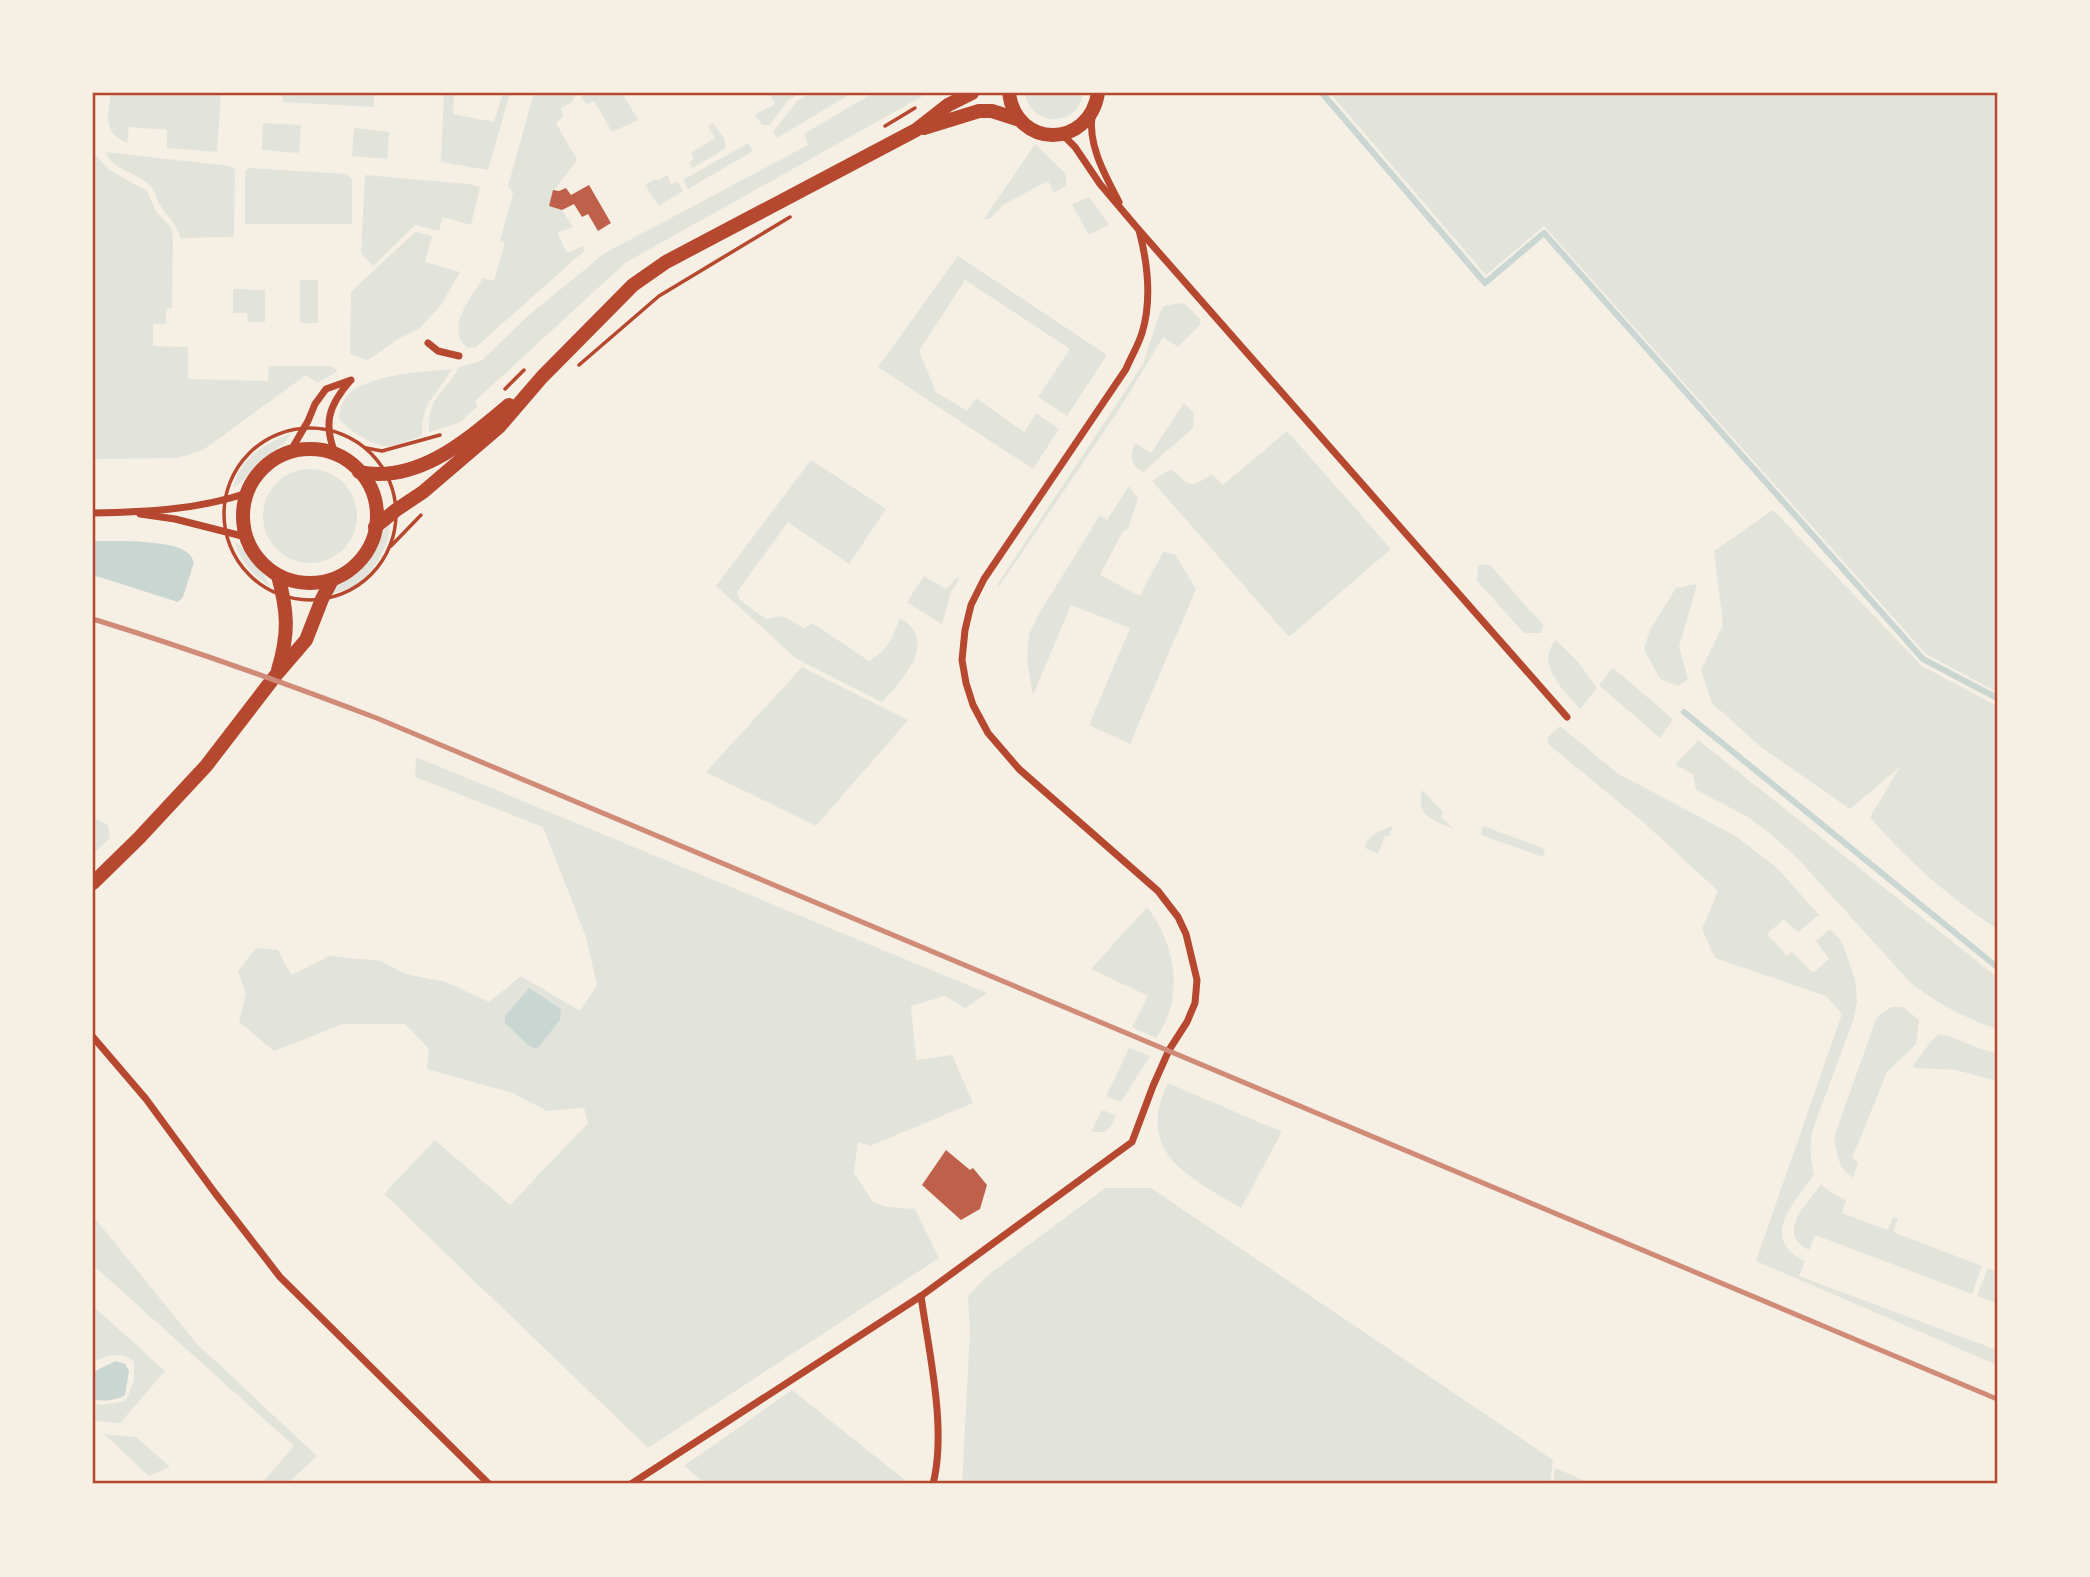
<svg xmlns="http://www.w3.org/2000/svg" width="2090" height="1577" viewBox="0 0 2090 1577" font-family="Raleway,sans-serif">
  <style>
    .green { fill: #e2e4dc }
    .water { fill: #c9d6d2 }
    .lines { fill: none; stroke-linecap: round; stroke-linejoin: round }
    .stream { stroke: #c9d6d2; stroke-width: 6 }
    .building { fill: #bf614a }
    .path { stroke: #b5482f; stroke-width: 3.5 }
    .minor { stroke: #b5482f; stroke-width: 7 }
    .secondary { stroke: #b5482f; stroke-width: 14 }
    .rail { stroke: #cf8b77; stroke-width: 5 }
    .neatline { fill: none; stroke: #b5482f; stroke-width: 2.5 }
  </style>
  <rect width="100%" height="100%" fill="#f6efe4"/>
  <g class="green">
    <path d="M111,93H221L217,152L167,148V130L129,127L127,143C102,132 108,115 111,93Z"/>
    <polygon points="283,93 374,93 374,107 282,102"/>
    <polygon points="444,93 454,93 453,114 494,122 503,93 510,93 488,170 441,162"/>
    <path d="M534,93H577L572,102L561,108L563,116L556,123L577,160L554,190L549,205L562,210L573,227L557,233L567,253L584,246V251L476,347L468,348C444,329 471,298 483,278L494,281L505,242L500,241L513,193L508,186Z"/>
    <polygon points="585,93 622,93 638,120 612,132 594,101 586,104 581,97"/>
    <polygon points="769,93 801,93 788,100 770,125 762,125 755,115 775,104"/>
    <polygon points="808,93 852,93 777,138 773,132 797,101 806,96"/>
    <path d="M873,93H928L625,263L475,401L478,406L459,423L429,432C428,395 443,396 459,367L481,361L529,315L605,253L808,145L804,134Z"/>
    <path d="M1025,93H1083C1078,128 1030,128 1025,93Z"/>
    <polygon points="1330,93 1997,93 1997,692 1926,654 1544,226 1486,275"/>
    <polygon points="263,123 301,125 299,153 262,150"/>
    <polygon points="713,123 725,140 725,149 692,168 689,162 694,159 691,153 715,138 708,126"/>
    <polygon points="354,128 389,132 387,159 352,156"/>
    <polygon points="748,143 753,151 688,189 683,180"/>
    <polygon points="1035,144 1066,174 1066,186 1054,193 1048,181 1003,205 990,219 984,219"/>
    <polygon points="93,152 108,169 147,191 156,211 171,228 173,236 172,308 166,309 166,324 153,324 153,346 188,347 188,379 268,381 269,366 331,366 338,371 317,383 306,375 203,450 178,458 93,459"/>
    <path d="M105,152L230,166L235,170L234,237L180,238C178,224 167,217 160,205C156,198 155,190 150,185C135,172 115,171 105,152Z"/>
    <polygon points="249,168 346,174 352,179 352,224 245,224 245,172"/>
    <polygon points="365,175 469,184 480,187 471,225 443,217 439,231 415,225 373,266 361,253"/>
    <polygon points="667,175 671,184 677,181 683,191 659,206 645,185 656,179 658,181"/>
    <polygon points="1089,197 1109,225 1089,235 1072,204"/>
    <polygon points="415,232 432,236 425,262 460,272 441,305 419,329 398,339 368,360 350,354 351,292"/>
    <polygon points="958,256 1107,355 1067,416 1038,397 1070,349 965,280 919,351 936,392 967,411 976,398 1024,432 1036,413 1059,429 1033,469 878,367"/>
    <rect x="300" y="280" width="18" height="43"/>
    <polygon points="233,289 265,290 265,322 248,322 247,313 233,313"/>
    <polygon points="1179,303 1186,305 1200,319 1200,325 1178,347 1163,337 1120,408 998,588 997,585 1143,364 1160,312 1164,306"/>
    <path d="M452,369C436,397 422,400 422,436C411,439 399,445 388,446C374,447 346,429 339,418C340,410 341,404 346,397C362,375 426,371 452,369Z"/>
    <path d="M1184,403L1194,413L1193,428L1143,472C1130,466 1130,455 1135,443L1151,453Z"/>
    <path d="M1287,431L1391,549L1289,637L1152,481L1169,470H1173C1189,488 1193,487 1212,474L1223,485Z"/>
    <path d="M291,434C283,448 268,452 257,464C248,473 244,482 233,488C240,459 264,443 291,434Z"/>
    <path d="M811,460L886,509L849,564L788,522L737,592L739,599L766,619L782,616L804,628L812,623L869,661C887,651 893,637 900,618C940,641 902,681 882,702L797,659L716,586Z"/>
    <circle cx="310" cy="516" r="47"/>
    <polygon points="1129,486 1138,498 1128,529 1123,531 1100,575 1140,596 1163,552 1175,554 1196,589 1130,744 1089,725 1130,628 1071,605 1033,695 1027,660 1029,634 1040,612 1100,515 1107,520"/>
    <path d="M1773,510L1922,666L1997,706V929C1950,898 1907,861 1870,817L1900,767L1850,809L1761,747L1712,703L1701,670L1723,625L1714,551Z"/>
    <path d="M390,522C390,543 377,567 361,581C354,588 341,591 331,594C336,583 347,580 356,572C373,558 377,539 390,522Z"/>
    <path d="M235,542C251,554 262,571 271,588C255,576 240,563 235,542Z"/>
    <polygon points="1478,565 1490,565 1543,625 1541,633 1524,633 1477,581"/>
    <polygon points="924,576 946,589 957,578 959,579 951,592 942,624 907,602"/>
    <polygon points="1697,584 1679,647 1688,679 1678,686 1660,679 1644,649 1650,630 1676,588"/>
    <path d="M1556,640L1579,663L1597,688L1580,709C1564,690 1534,664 1556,640Z"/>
    <polygon points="802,667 908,720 816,826 706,772"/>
    <polygon points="1613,668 1673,719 1660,738 1599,685"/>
    <path d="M1560,726L1617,773L1737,837L1777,868L1819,915L1798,932L1784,919L1767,934L1787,956L1792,952L1813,973L1829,959L1816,941L1830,929L1842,942L1855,979L1857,1001L1853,1021L1814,1126C1809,1143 1810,1157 1814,1175C1794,1203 1758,1239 1805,1261L1799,1276L1997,1350V1365L1756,1261L1842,1014L1826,996L1715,958L1702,929L1718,891L1643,822L1548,744V737Z"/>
    <path d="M1698,740L1997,977V1029C1965,1018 1936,1003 1910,982L1799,860L1772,835L1748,817L1696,790L1693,774L1675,765Z"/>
    <polygon points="416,757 987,993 965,1008 945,996 911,1006 916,1060 952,1055 973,1103 870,1146 858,1142 854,1173 873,1202 887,1207 915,1209 939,1258 648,1448 384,1194 435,1140 510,1205 588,1123 584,1108 547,1111 513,1093 427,1069 429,1049 405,1024 343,1024 274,1051 239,1022 246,993 238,971 256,948 278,950 291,975 329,956 381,961 405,974 446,982 489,1002 521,976 580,1011 597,985 586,937 543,827 415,777"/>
    <path d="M1422,790L1443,812L1441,817L1454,829C1434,821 1415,816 1422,790Z"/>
    <polygon points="95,818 108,825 110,838 93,854 93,821"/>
    <path d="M1393,826L1389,836H1385L1378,854L1365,848C1367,835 1381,830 1393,826Z"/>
    <polygon points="1483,826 1545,849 1543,857 1481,835"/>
    <path d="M1147,907C1176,945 1185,998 1156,1038L1132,1027L1148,996L1091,969Z"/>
    <polygon points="1892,1007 1903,1007 1919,1020 1916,1044 1887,1072 1852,1158 1858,1162 1853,1178 1842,1168 1838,1158 1834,1137 1875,1022 1879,1015"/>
    <path d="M1939,1034C1960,1037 1976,1051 1997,1052V1081L1956,1070L1916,1068L1913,1066L1932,1040Z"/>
    <polygon points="1129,1048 1150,1056 1121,1102 1106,1097"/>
    <path d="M1168,1083L1282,1132L1241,1208C1189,1177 1134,1153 1168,1083Z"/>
    <polygon points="1102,1110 1116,1115 1111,1126 1105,1132 1091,1132"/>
    <path d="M1821,1184L1832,1193L1846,1200L1842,1213L1888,1230L1893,1217L1898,1219L1893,1232L1982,1266L1972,1294L1815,1235L1809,1250C1775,1234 1807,1204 1821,1184Z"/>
    <polygon points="1105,1188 1151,1188 1553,1460 1550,1484 962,1484 970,1330 968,1296 987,1276"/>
    <polygon points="93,1216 197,1344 317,1456 287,1484 261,1484 294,1446 93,1265"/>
    <polygon points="1988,1268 1997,1272 1997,1303 1977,1296"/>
    <path d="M93,1306L165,1371L120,1423L93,1421V1403L100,1405L126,1401L134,1380V1362C121,1351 111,1355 96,1360L93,1358Z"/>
    <polygon points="792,1390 910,1484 706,1484 684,1466"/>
    <polygon points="104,1434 136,1437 170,1467 149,1476"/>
    <polygon points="1555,1468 1593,1484 1553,1484"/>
  </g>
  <g class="water">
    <path d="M93,541C113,541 173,539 188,553C191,555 192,559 194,562L183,597L178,602L93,575Z"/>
    <polygon points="529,988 561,1009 560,1020 537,1049 528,1045 505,1023 505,1016"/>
    <path d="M116,1361L125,1364L129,1371L125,1395C116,1401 103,1401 93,1400V1375L97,1370Z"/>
  </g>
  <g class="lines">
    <g class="stream">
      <polyline points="1322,93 1485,283 1544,233 1923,659 1997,698"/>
      <polyline points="1684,712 1997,967"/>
    </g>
  </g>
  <g class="building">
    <polygon points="589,185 611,223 598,231 588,214 582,217 574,204 562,210 549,206 553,190 559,191 566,188 571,195"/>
    <polygon points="946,1150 970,1170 973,1168 987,1185 980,1209 961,1220 922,1185"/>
  </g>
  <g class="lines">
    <g class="path">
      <polyline points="885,126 915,108"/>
      <polyline points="579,365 659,296 790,217"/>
      <polyline points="505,389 524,370"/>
      <circle cx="310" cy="514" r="86"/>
      <polyline points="366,448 382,451 440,435"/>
      <polyline points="391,546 421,515"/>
    </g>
    <g class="minor">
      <path d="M1092,115C1088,146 1105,175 1119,202"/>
      <polyline points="1063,135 1075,147 1100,184 1139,230 1567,717"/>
      <polyline points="428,343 438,351 459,356"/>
      <polyline points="290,452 308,421 315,404 326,389 351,380"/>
      <path d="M336,456C323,424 328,406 350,381"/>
      <path d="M93,513C145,512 197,510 247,493"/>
      <polyline points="140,514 175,519 246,537"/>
      <polyline points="93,1037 146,1099 215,1193 280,1277 489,1484"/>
      <path d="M921,1296C929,1353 947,1429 933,1484"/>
      <path d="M631,1484L921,1296L1132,1142L1153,1086L1169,1050L1187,1022L1195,1003L1197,980L1186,934L1178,917L1158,891L1019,769L988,733L973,705L966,683L962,660L965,630L971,605L984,579L1126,369C1131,357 1138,346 1142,333C1152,300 1148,264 1139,230"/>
    </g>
    <g class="secondary">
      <path d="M1009,93C1016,149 1089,149 1098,93"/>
      <polyline points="924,128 979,111 992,111 1020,120"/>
      <circle cx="310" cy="516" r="67"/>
      <path d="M359,472C418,484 467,440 509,405"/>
      <polyline points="375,527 396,510 423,492 499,427 542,377 633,285 666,262 916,130 948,105 972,93"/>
      <path d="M278,670C289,634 288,612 278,576"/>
      <polyline points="93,883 139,838 206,766 276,675 306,640 322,599 332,580"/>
    </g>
    <path class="rail" d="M93,619C190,649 285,683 379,719L1997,1399"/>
  </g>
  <rect width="2090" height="1577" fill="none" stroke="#f6efe4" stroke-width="189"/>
  <rect x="94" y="94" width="1902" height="1388" class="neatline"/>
</svg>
